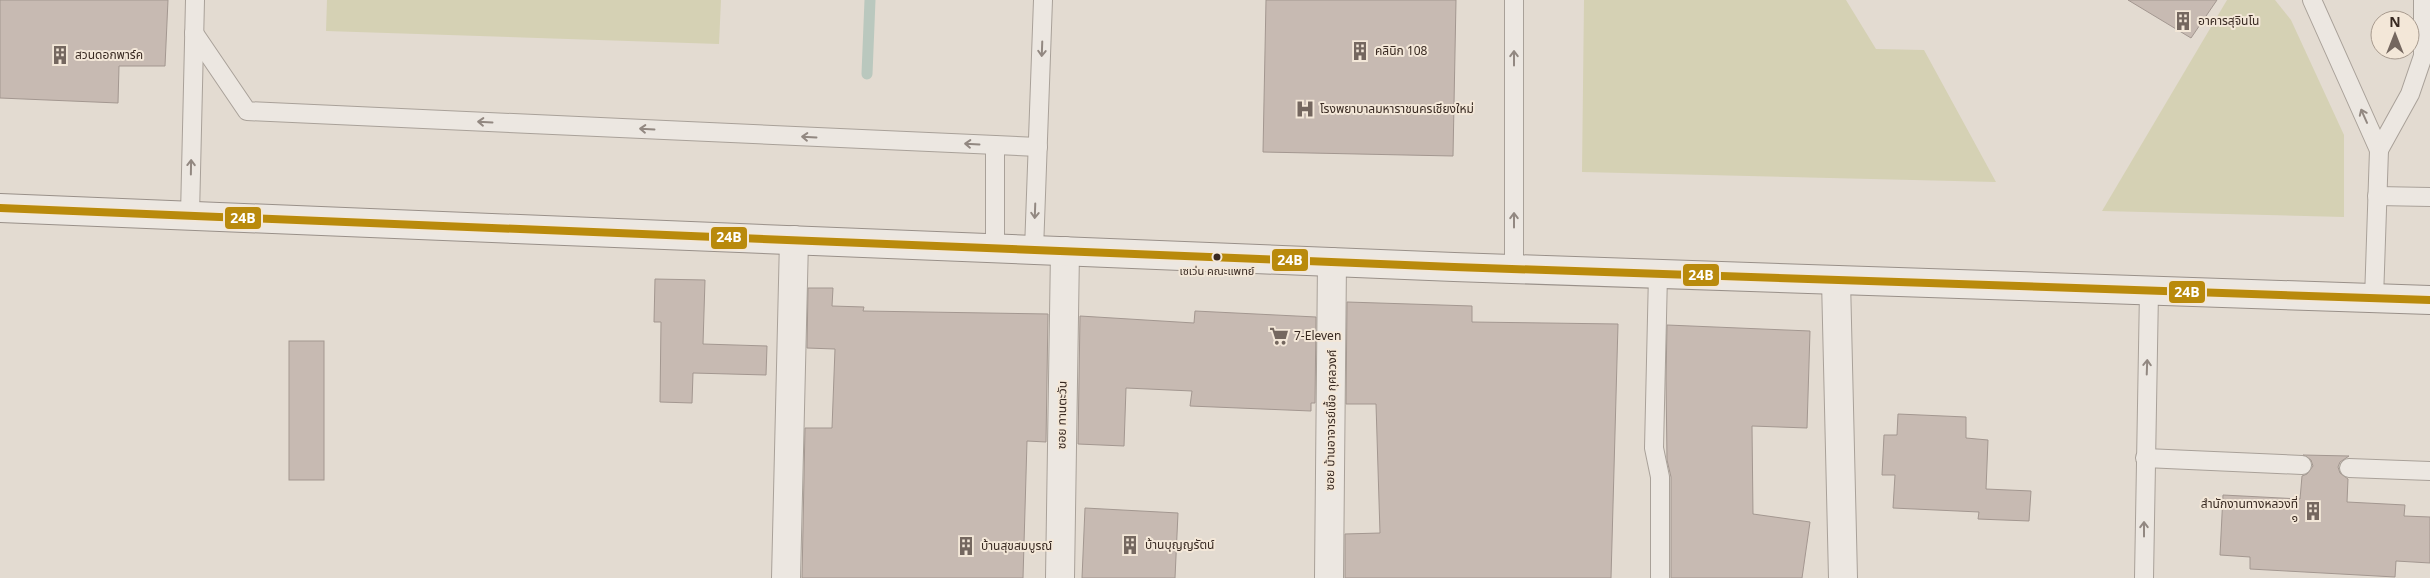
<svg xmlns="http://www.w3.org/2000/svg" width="2430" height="578" viewBox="0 0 2430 578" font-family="Georgia,'Noto Sans Thai',serif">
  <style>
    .green { fill: #d5d1b4 }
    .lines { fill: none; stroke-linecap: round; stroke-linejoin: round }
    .stream { stroke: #bac8be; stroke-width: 11 }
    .building { fill: #c7bab2; stroke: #a39790 }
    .lane-casing { stroke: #a9a199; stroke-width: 20 }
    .street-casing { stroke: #a9a199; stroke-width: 30 }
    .secondary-casing { stroke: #999089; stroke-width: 30 }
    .lane { stroke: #ece7e1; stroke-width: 18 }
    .street { stroke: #ece7e1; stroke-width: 28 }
    .secondary { stroke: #ece7e1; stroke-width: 28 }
    .bus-1-casing { stroke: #f3e7d8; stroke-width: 11 }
    .bus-1 { stroke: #b98a0c; stroke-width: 8 }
    .oneway { stroke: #928881 }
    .bus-dot { fill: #382921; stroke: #f3e7d8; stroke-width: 2 }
    .labels { text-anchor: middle; stroke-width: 4; stroke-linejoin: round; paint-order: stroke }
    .bus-label { font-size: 11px; fill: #382921; stroke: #f3e7d8 }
    .poi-label { font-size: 12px; fill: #382921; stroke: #f3e7d8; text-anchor: start }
    .street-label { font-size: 12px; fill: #382921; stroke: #f3e7d8 }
    .line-badge { stroke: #f3e7d8; stroke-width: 2 }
    .badge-label { font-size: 14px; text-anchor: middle; font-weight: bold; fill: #fff }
  </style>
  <rect width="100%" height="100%" fill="#e3dbd1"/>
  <g class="green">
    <polygon points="327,0 721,0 719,44 326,31"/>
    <polygon points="1584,0 1846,0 1876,49 1924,50 1996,182 1582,172"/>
    <polygon points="2227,0 2275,0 2291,20 2344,135 2344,217 2102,211"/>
  </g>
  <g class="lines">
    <polyline class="stream" points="867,74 870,0"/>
  </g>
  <g class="building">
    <polygon points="0,0 168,0 165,66 119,66 118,103 0,98"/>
    <polygon points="1266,0 1456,0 1453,156 1263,152"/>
    <polygon points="2128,0 2217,0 2191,38"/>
    <polygon points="655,279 705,280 703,344 767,346 766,375 693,373 692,403 660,402 661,322 654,322"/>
    <polygon points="808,288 833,288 832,306 864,307 863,311 1048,314 1046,442 1027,441 1023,578 802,578 805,428 832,428 835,349 807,348"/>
    <polygon points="1347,302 1472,306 1472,322 1618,324 1611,578 1345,578 1345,534 1380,533 1376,404 1346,404"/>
    <polygon points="1195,311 1316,317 1315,403 1311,403 1311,411 1190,406 1192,391 1126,388 1124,446 1078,444 1080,316 1194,323"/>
    <polygon points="1667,325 1810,331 1807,428 1752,426 1753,514 1810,522 1802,578 1671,578 1671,477 1667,460 1666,379"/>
    <rect x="289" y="341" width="35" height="139"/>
    <polygon points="1898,414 1966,417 1966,438 1988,440 1986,489 2031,491 2029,521 1978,519 1979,512 1893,508 1895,475 1882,475 1884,435 1897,435"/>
    <polygon points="2303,455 2349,456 2340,462 2338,467 2340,473 2348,479 2347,502 2405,505 2404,516 2430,517 2430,563 2396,561 2395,577 2250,569 2250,557 2220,555 2223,495 2300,499 2302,476 2307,474 2313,466 2311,460"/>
    <polygon points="1085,508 1178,513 1175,578 1082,578"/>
  </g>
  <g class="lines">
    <g class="lane-casing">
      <g id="lane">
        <polyline points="2312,0 2379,150 2410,94 2423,56 2423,0"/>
        <polyline points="194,33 247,111 1038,147"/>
        <polyline points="995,145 995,249"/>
        <polyline points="2377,196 2430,197"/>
        <polyline points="190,215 195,0"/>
        <polyline points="1034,250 1043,0"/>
        <polyline points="1514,269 1514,0"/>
        <polyline points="1658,274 1654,448 1660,477 1660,578"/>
        <polyline points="2374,299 2379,150"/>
        <polyline points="2145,458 2302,465"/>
        <polyline points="2349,468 2430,471"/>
        <polyline points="2144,578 2149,291"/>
      </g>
    </g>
    <g class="street-casing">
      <g id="street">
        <polyline points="1836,280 1843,578"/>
        <polyline points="786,578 794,240"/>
        <polyline points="1060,578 1065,251"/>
        <polyline points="1329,578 1332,262"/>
      </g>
    </g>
    <g class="secondary-casing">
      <polyline id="secondary" points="0,208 1454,267 2430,300"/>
    </g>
    <use href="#lane" class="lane"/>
    <use href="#street" class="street"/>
    <use href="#secondary" class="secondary"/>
    <g class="bus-1-casing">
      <polyline id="bus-1" points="0,208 1454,267 2430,300"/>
    </g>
    <use href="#bus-1" class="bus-1"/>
  </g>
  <defs><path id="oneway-shaft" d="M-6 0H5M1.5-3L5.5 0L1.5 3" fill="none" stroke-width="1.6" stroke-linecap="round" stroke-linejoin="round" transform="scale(1.25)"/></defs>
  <g class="oneway">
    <use href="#oneway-shaft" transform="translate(1042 49) rotate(92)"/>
    <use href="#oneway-shaft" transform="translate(1514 58) rotate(-90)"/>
    <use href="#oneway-shaft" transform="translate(2364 116) rotate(-114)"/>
    <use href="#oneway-shaft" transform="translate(485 122) rotate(-177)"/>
    <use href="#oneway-shaft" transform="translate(647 129) rotate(-177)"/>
    <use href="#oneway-shaft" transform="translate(809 137) rotate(-177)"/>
    <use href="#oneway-shaft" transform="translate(972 144) rotate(-177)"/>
    <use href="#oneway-shaft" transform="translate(191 167) rotate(-89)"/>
    <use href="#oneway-shaft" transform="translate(1035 211) rotate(92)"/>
    <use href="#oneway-shaft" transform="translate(1514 220) rotate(-90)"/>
    <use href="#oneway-shaft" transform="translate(2147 367) rotate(-88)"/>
    <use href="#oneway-shaft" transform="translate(2144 529) rotate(-90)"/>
  </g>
  <defs>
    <g id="building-bare" transform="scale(1.5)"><path d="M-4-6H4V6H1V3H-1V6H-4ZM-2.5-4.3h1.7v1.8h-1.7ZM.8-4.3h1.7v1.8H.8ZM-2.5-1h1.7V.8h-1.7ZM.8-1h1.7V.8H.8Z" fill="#74675f" stroke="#f3e7d8" stroke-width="2.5" paint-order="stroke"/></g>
    <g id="hospital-bare" transform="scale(1.5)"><path d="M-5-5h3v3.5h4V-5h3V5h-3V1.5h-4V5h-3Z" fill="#74675f" stroke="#f3e7d8" stroke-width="2.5" paint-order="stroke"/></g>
    <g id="supermarket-bare" transform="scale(1.5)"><path d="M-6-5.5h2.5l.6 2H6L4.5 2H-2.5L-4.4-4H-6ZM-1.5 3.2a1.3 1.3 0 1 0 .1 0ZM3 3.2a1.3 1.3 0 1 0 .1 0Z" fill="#74675f" stroke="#f3e7d8" stroke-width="2.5" paint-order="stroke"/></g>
  </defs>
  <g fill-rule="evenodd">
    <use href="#building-bare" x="2183" y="21"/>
    <use href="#building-bare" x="1360" y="51"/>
    <use href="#building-bare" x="60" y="55"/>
    <use href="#hospital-bare" x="1305" y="109"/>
    <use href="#supermarket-bare" x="1279" y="336"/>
    <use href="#building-bare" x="2313" y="511"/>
    <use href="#building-bare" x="1130" y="545"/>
    <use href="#building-bare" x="966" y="546"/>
  </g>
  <circle class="bus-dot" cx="1217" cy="257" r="4.5"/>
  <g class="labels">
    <g class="bus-label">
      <text x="1217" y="275">เซเว่น คณะแพทย์</text>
    </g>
    <g class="poi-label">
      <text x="2198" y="25">อาคารสุจินโน</text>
      <text x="1375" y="55">คลินิก 108</text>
      <text x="75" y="59">สวนดอกพาร์ค</text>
      <text x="1320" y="113">โรงพยาบาลมหาราชนครเชียงใหม่</text>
      <text x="1294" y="340">7-Eleven</text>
      <text x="2298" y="508" text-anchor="end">สำนักงานทางหลวงที่<tspan x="2298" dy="14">๑</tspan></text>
      <text x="1145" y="549">บ้านบุญญรัตน์</text>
      <text x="981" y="550">บ้านสุขสมบูรณ์</text>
    </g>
    <g class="street-label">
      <text transform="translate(1062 415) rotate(-89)" y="4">ซอย ทานตะวัน</text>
      <text transform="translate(1331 420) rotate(-89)" y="4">ซอย บ้านอาจารย์เชื้อ กุศลวงศ์</text>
    </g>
  </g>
  <g class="line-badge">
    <rect x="224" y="206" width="38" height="24" rx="5" fill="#b98a0c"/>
    <rect x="710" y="226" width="38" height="24" rx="5" fill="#b98a0c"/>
    <rect x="1271" y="248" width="38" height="24" rx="5" fill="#b98a0c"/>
    <rect x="1682" y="263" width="38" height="24" rx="5" fill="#b98a0c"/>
    <rect x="2168" y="280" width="38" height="24" rx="5" fill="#b98a0c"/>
  </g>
  <g class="badge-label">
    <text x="243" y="223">24B</text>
    <text x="729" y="242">24B</text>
    <text x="1290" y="265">24B</text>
    <text x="1701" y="280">24B</text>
    <text x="2187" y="297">24B</text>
  </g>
  <g transform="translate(2395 35)"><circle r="24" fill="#f3e7d8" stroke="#a89b8f"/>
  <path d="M0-4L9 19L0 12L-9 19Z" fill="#74675f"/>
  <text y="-8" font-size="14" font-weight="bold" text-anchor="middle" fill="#382921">N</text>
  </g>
</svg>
